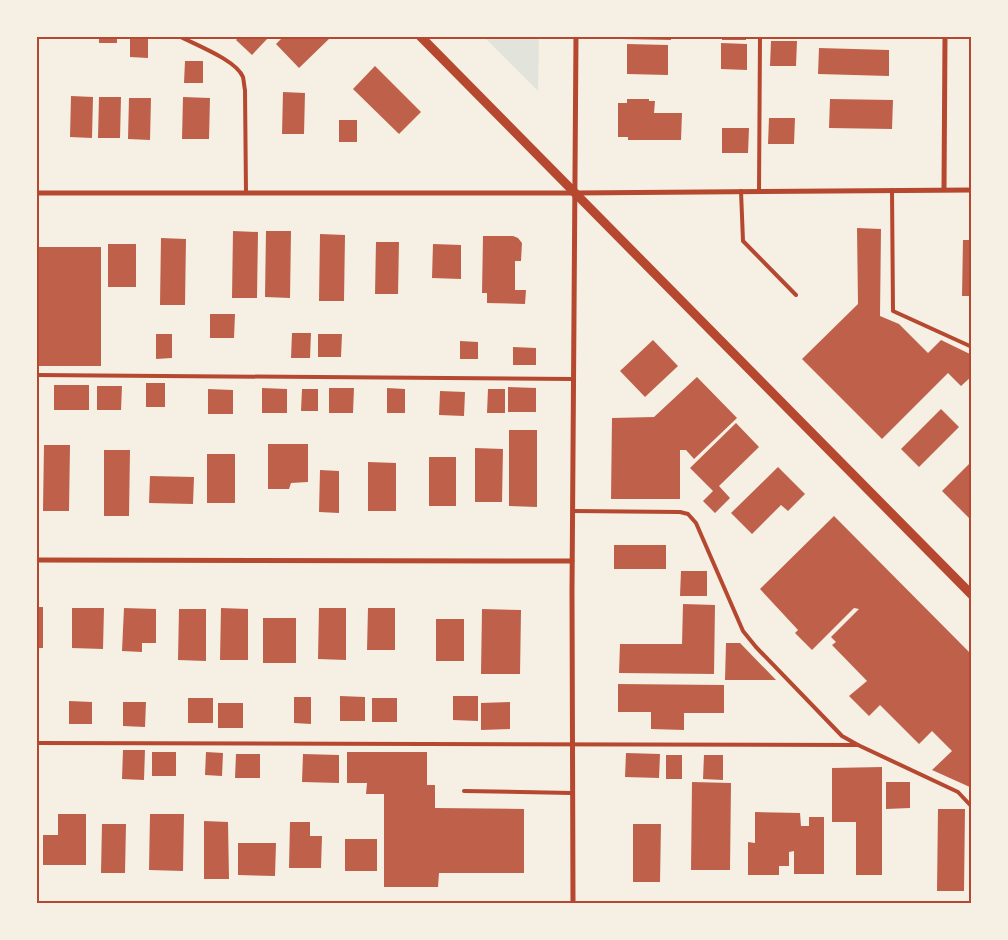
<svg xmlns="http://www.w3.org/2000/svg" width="1008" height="940" viewBox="0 0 1008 940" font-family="Ubuntu,sans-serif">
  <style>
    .green { fill: #e2e4dc }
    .building { fill: #bf614a }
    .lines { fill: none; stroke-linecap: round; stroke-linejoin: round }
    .service { stroke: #b5482f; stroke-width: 4 }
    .minor { stroke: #b5482f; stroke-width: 5 }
    .tertiary { stroke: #b5482f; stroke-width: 9 }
    .neatline { fill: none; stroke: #b5482f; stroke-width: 2 }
  </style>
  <rect width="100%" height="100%" fill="#f6efe4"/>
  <polygon class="green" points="483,36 539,36 538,91"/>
  <g class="building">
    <rect x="99" y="36" width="18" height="7"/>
    <polygon points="130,36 148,36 148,58 130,57"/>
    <polygon points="240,36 264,36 267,39 252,55 236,40"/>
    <polygon points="284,36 332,36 299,68 276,44"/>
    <polygon points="622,36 671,36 671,40 621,39"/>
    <rect x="722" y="36" width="24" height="4"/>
    <polygon points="771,41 797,41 796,66 770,66"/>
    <polygon points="721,43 747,44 747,70 721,69"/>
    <polygon points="627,44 668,45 668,75 627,74"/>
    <polygon points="819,48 889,50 889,76 818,74"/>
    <polygon points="185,61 203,61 203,83 184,83"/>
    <polygon points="375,66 421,112 399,134 353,89"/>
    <polygon points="283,92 305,93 304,134 282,134"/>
    <polygon points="71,96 93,97 92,138 70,137"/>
    <polygon points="99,97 121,97 120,138 98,138"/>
    <polygon points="183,97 210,98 209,139 182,139"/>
    <polygon points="129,98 151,98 150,140 128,139"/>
    <polygon points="627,99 649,99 649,101 655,101 654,113 682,113 681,140 628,140 628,137 618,137 618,103 627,103"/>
    <polygon points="830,99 893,100 892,129 829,128"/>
    <polygon points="769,118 795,118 794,144 768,144"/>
    <rect x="339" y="120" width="18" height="22"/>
    <polygon points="722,128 749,128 748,153 722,153"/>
    <polygon points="857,228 881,229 880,316 899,324 928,353 941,340 972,355 972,376 961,386 948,373 882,439 802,359 858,304"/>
    <polygon points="233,231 258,232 257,298 232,298"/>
    <polygon points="266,231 291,231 290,298 265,297"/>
    <polygon points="320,234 345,235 344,301 319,301"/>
    <polygon points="483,236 513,236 518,238 522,243 521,261 515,261 515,290 526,290 525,304 487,303 487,293 482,293"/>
    <polygon points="161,238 186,239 185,305 160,305"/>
    <polygon points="963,240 972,240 972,296 962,296"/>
    <polygon points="376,242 399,242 398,294 375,294"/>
    <rect x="108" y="244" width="28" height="43"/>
    <polygon points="433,244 461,245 461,279 432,278"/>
    <rect x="36" y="247" width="65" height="119"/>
    <polygon points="210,314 235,314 234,338 210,338"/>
    <polygon points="292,333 311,333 310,358 291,358"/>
    <polygon points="156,334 172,334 172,358 156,359"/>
    <polygon points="318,334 342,334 341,357 318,357"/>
    <polygon points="653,340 678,366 645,397 620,371"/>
    <polygon points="460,341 478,342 478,359 460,359"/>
    <polygon points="513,347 536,348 536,365 513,365"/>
    <polygon points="697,377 737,418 694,459 686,450 680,450 680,499 611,499 612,418 654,417"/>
    <rect x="146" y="383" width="19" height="24"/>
    <rect x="54" y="385" width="35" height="25"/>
    <polygon points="97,386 122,386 121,410 97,410"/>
    <polygon points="508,387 536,388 536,412 508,412"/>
    <polygon points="262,388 287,389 287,413 262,413"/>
    <polygon points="329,388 354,388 353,413 329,413"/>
    <polygon points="387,388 405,389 405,413 387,413"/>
    <polygon points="208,389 233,390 233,414 208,414"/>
    <polygon points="302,389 318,389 318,411 301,411"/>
    <polygon points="488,389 505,389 505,413 487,413"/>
    <polygon points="440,391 465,392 464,416 439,415"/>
    <polygon points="941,409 959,427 919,467 901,449"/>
    <polygon points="736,423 759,447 719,486 730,498 715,513 703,501 713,491 690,468"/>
    <polygon points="509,430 537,430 537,507 509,506"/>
    <polygon points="268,444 308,444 308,482 291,483 289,489 268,489"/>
    <polygon points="44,445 70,445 69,511 43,511"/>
    <polygon points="475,448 503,449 502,502 475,502"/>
    <polygon points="104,450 130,450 129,516 104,516"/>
    <rect x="207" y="454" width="28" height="49"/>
    <rect x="429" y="457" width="27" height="49"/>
    <polygon points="972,461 972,521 942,491"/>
    <polygon points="368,462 396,463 396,511 368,511"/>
    <polygon points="778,467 805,494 788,511 781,505 752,534 731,513"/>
    <polygon points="320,470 339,471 339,513 319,512"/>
    <polygon points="150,476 194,477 193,504 149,503"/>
    <polygon points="834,516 972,655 972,788 932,770 952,751 932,731 919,744 880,705 869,716 849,696 867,681 832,645 836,642 831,637 859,609 854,608 812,650 795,633 798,630 760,589"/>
    <rect x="614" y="545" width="52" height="24"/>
    <polygon points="681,571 707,571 707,596 680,596"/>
    <polygon points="683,604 715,605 714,674 619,673 620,644 682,644"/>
    <rect x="36" y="607" width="7" height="41"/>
    <polygon points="72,608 104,608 103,649 72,648"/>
    <polygon points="124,608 156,609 156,643 142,643 142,652 122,651"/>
    <polygon points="221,608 248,609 248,660 220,660"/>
    <polygon points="319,608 346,608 346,660 318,659"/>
    <polygon points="368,608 395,608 395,650 367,650"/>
    <polygon points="179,609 206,609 206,661 178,660"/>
    <polygon points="482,609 521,610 520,674 481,674"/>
    <rect x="263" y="618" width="33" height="45"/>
    <rect x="436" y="619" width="28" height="42"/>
    <polygon points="726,643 740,643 776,680 725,680"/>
    <polygon points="618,684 724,685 724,713 684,713 684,730 651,729 651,712 618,712"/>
    <polygon points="340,696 365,697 365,721 340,721"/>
    <polygon points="453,696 478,696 478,721 453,720"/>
    <polygon points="294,697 311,697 311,724 294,723"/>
    <rect x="188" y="698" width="25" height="25"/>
    <rect x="372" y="698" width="25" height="24"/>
    <polygon points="69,701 92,702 92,724 69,724"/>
    <polygon points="123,702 146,702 145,727 123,726"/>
    <polygon points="510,702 510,729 481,730 481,703"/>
    <rect x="218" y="703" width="25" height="25"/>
    <polygon points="123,750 145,750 144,780 122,779"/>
    <rect x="152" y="752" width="24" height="24"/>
    <polygon points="206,752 223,753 222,776 205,775"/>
    <polygon points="347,752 427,752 427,785 435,785 435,808 524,809 524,873 439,873 438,887 384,887 384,794 366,794 367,783 347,783"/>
    <polygon points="626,753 660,754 659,778 625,777"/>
    <polygon points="236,754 260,754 260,778 235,778"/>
    <polygon points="303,754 339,755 339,783 302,782"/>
    <rect x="666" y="755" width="16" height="24"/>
    <polygon points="704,755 723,755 723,780 703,779"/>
    <polygon points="882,767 882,875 856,875 856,822 832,822 832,768"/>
    <polygon points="692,782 731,783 730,870 691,870"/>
    <polygon points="886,782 910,782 910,808 886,809"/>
    <polygon points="938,809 965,809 964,891 937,891"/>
    <polygon points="755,812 800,813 801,826 809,826 809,817 824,817 824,874 794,874 794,851 789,852 789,866 779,866 779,875 748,875 748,842 755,843"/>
    <polygon points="58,814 86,814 86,865 43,865 43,835 58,835"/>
    <polygon points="150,814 184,814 183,871 149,870"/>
    <polygon points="204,821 228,822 229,879 204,879"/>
    <polygon points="290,822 310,822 310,836 322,836 321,868 289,868"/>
    <polygon points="102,824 126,824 125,873 101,873"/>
    <polygon points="633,824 661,824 660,882 633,882"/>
    <rect x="345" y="839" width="32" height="32"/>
    <polygon points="238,843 276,843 275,876 238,875"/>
  </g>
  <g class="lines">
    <g class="service">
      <path d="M179,36C196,45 236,60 243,77C244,81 244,86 245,90L246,193"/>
      <polyline points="892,190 893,311 972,347"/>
      <polyline points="741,191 743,241 796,295"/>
      <polyline points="759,191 760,36"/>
      <polyline points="36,375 574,379"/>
      <polyline points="573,511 680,512 688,514 696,523 743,631 756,647 842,736 858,745 958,792 972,807"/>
      <polyline points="36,743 858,745"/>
      <polyline points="464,791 572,793"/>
    </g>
    <g class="minor">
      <polyline points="944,189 945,36"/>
      <polyline points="36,193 575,193 972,190"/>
      <polyline points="36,560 572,561"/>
      <polyline points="573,904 572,591 576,36"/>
    </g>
    <polyline class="tertiary" points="420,36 972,595"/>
  </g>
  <rect width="1008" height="940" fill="none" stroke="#f6efe4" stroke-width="75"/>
  <rect x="38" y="38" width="932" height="864" class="neatline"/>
</svg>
